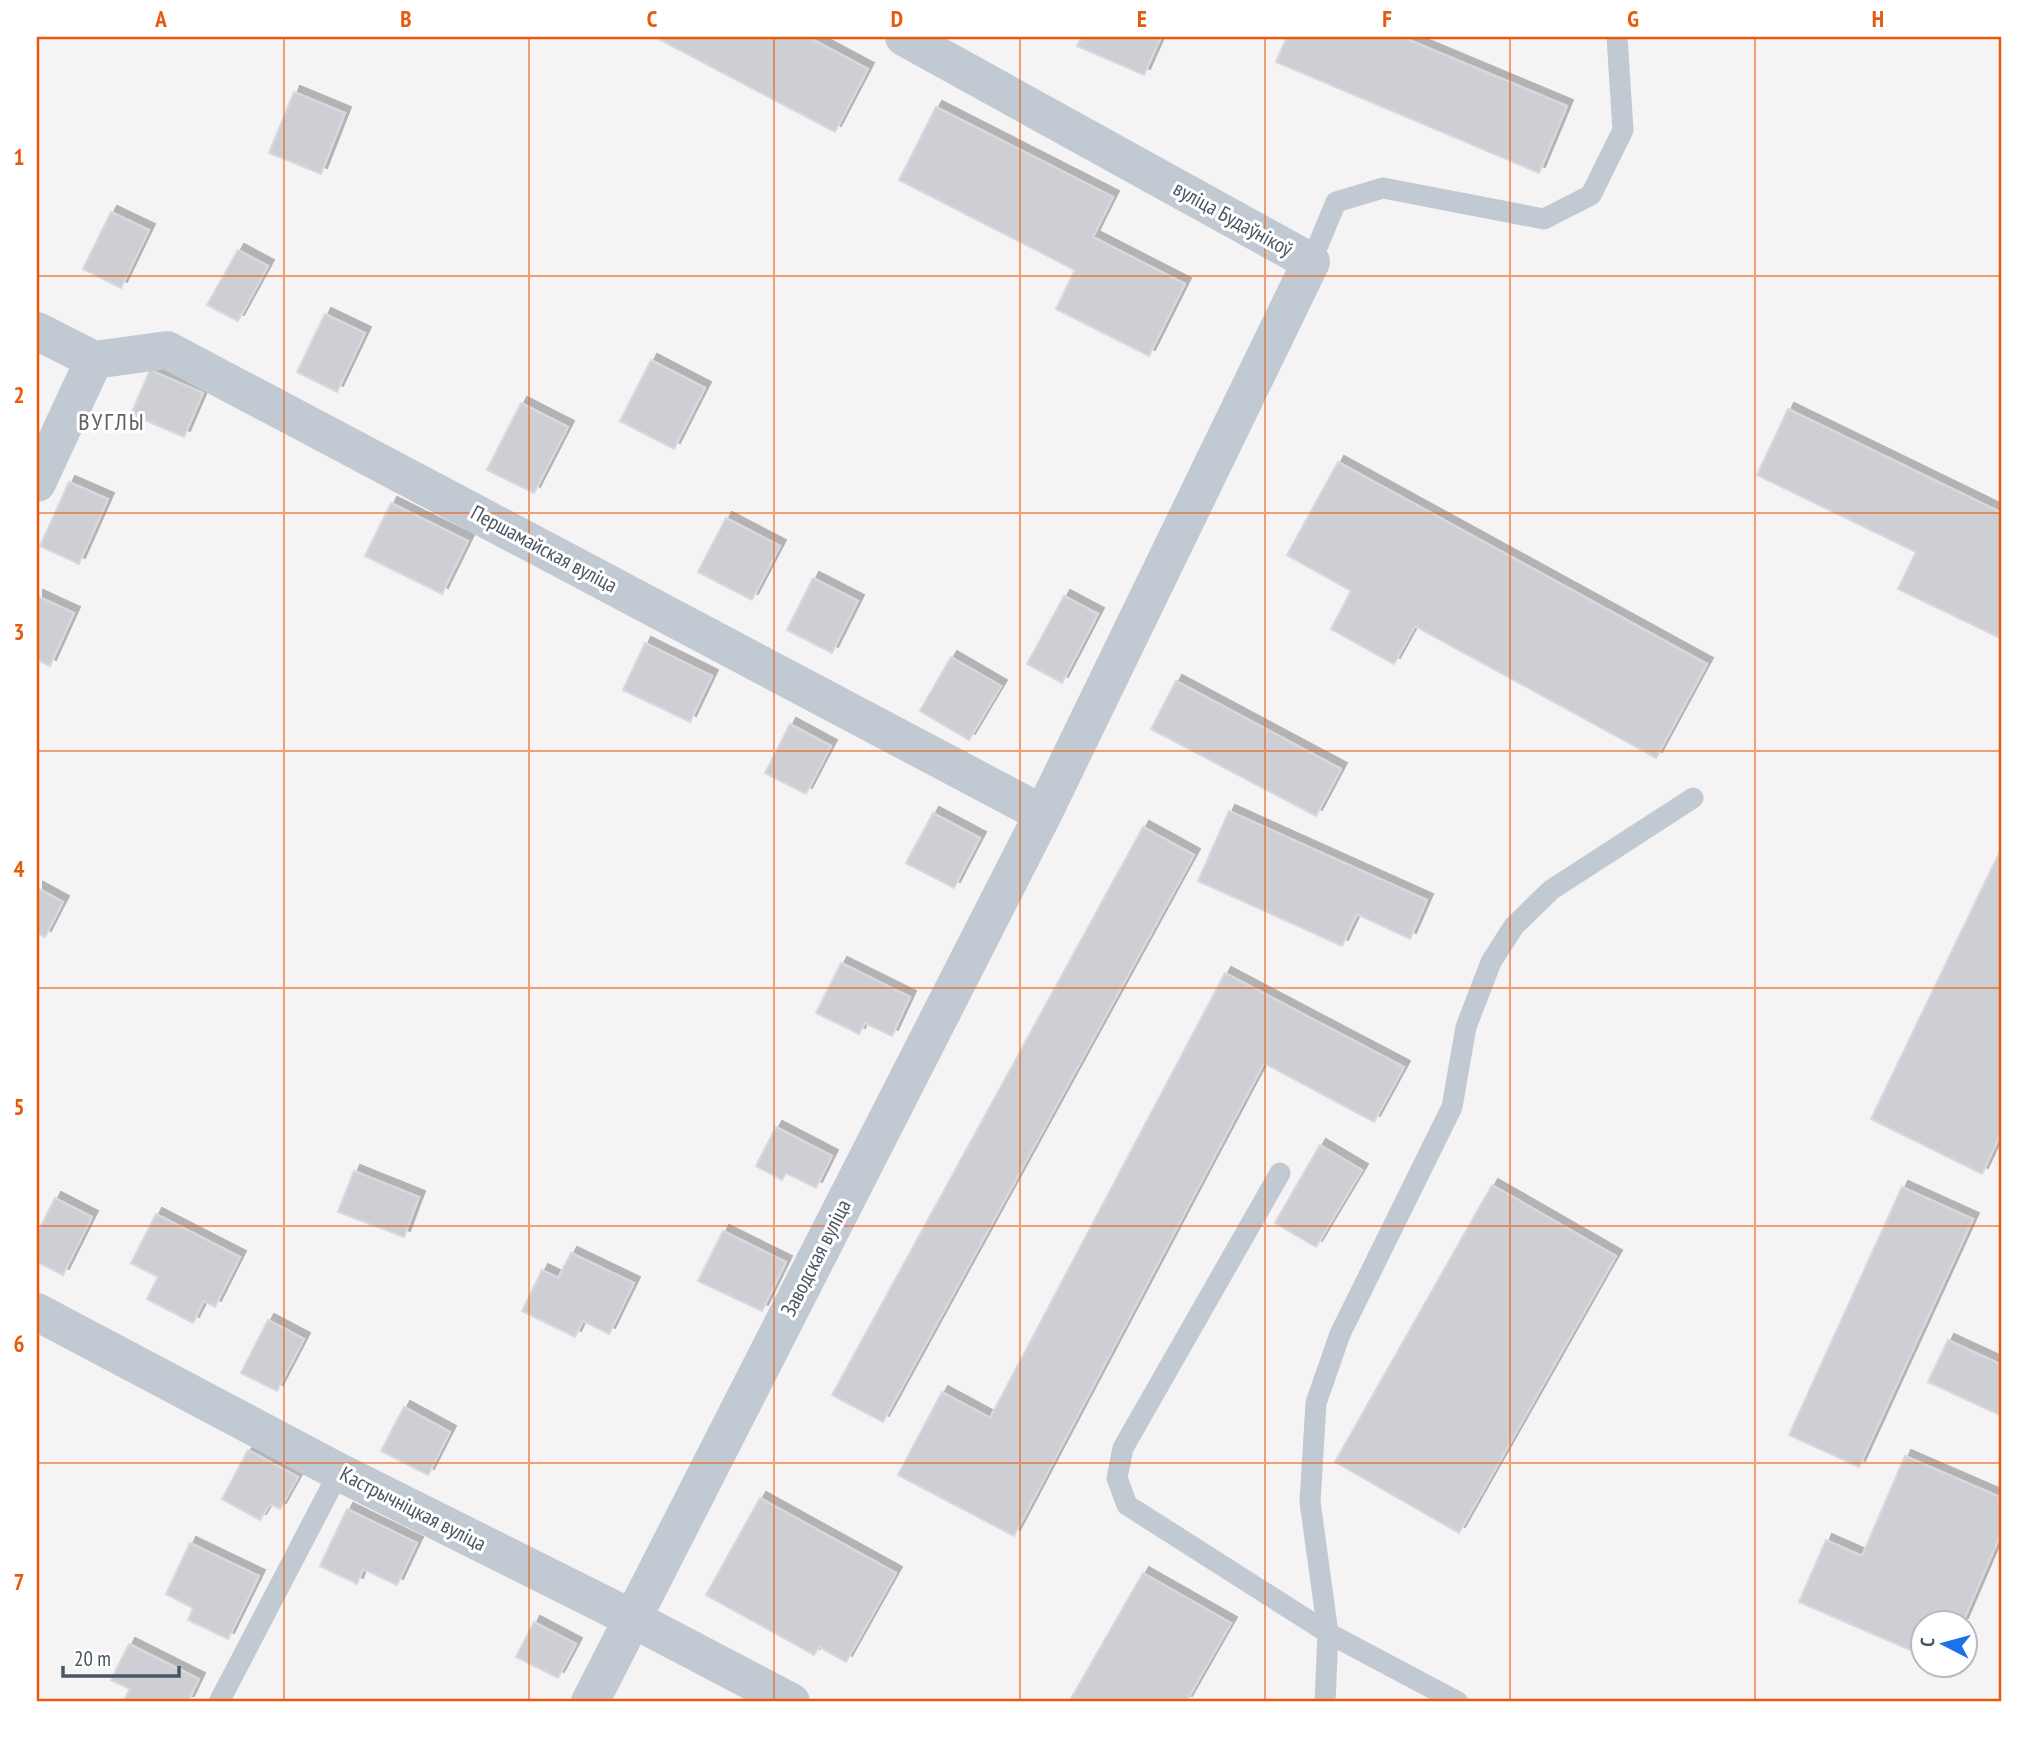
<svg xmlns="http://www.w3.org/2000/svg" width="2039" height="1739" viewBox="0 0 2039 1739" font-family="'PT Sans Narrow',sans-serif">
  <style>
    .building { fill: #cdcfd5; stroke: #d7d9de; stroke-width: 2; filter: url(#shadow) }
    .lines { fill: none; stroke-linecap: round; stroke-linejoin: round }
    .lane { stroke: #c1cad2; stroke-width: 21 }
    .street { stroke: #c1cad2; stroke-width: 38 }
    .grid { fill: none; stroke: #e8590c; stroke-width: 2; stroke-opacity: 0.55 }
    .labels { text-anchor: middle; stroke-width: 6; stroke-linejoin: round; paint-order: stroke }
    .street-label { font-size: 21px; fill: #4a5661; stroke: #fff }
    .quarter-label { font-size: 24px; letter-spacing: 2px; fill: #5f6368; stroke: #fff }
    .neatline { fill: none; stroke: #e8590c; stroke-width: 2.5 }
    .grid-label { font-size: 23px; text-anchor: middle; font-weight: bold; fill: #e8590c }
  </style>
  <defs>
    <filter id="shadow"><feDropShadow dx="6" dy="-6" stdDeviation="0" flood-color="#0004"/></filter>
  </defs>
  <rect width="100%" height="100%" fill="#f5f3f3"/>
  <g class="building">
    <polygon points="655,37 808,37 868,69 835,132"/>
    <polygon points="1081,37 1161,37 1144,75 1077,46"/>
    <polygon points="1287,37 1402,37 1567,106 1539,173 1276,62"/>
    <polygon points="294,92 345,113 321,174 269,153"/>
    <polygon points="936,107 1113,197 1093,237 1185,284 1149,356 1056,309 1075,270 899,180"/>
    <polygon points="111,212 149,230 121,288 83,269"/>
    <polygon points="238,250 268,266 238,321 207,305"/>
    <polygon points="325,314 365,333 337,392 297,372"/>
    <polygon points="651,360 705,388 674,449 620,421"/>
    <polygon points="150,370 203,393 184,437 131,414"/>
    <polygon points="521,403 568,427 534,493 487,470"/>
    <polygon points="1788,409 2002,513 2002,639 1898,589 1916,552 1757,475"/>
    <polygon points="1338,462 1707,664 1656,758 1415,626 1394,664 1331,629 1351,591 1287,555"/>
    <polygon points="69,482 108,499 79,564 40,546"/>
    <polygon points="391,503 468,541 442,594 365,556"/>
    <polygon points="726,518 780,546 752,600 698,572"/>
    <polygon points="813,578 858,601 832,653 787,630"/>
    <polygon points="37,596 74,613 50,666 37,660"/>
    <polygon points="1064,596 1098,614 1062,683 1027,664"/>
    <polygon points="645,643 712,676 690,722 623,690"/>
    <polygon points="951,657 1001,686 969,740 920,711"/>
    <polygon points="1176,681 1341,769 1316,816 1151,729"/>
    <polygon points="790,724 831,746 806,794 765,773"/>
    <polygon points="1229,811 1427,900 1410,939 1357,914 1342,946 1198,881"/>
    <polygon points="933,813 980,838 954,888 906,863"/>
    <polygon points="1143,827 1194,855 883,1422 832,1395"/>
    <polygon points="2002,847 2002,1131 1982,1174 1871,1119"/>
    <polygon points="37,888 63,902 45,937 37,933"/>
    <polygon points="841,963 910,997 892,1036 865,1023 859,1034 816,1013"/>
    <polygon points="1225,973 1404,1067 1374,1122 1264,1063 1014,1536 898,1475 942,1392 990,1418"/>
    <polygon points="776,1127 832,1156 816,1188 786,1173 782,1180 756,1166"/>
    <polygon points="1320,1145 1362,1170 1316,1247 1275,1223"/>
    <polygon points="354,1171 419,1197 404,1237 338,1212"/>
    <polygon points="1492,1185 1616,1256 1459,1533 1335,1462"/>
    <polygon points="1902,1187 1973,1219 1859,1467 1789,1435"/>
    <polygon points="55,1198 92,1217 63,1275 37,1262 37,1234"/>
    <polygon points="156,1214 240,1257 215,1307 204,1301 193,1323 147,1299 158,1277 131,1263"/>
    <polygon points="723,1231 786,1262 762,1311 698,1281"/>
    <polygon points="571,1253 634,1283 609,1334 583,1321 575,1337 522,1311 542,1270 558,1278"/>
    <polygon points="268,1320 304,1339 277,1391 241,1373"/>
    <polygon points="1948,1340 2002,1365 2002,1416 1928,1382"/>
    <polygon points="404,1407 450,1432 428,1475 381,1451"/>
    <polygon points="248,1450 298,1477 280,1509 270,1504 260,1520 222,1499"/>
    <polygon points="1905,1456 2002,1498 2002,1531 1962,1624 1924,1624 1924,1656 1799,1602 1826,1540 1862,1556"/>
    <polygon points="760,1498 896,1573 846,1662 819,1647 814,1655 706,1595"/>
    <polygon points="347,1509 417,1543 397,1585 363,1569 357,1584 320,1566"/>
    <polygon points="190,1543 259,1576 228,1639 188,1620 193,1608 166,1594"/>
    <polygon points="1143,1573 1231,1623 1186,1702 1069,1702"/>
    <polygon points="534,1622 576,1644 558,1678 516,1657"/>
    <polygon points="129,1644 199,1679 188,1702 123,1702 130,1689 111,1680"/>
  </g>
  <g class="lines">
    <g class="lane">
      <polyline points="1311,262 1336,202 1383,188 1544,219 1591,195 1623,130 1617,37"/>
      <polyline points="1280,1173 1123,1448 1117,1478 1127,1505 1328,1633 1458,1702"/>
      <polyline points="219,1702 339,1472"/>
      <polyline points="1325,1702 1328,1633 1310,1502 1316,1403 1340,1334 1452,1107 1466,1027 1491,962 1514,926 1551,890 1693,798"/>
    </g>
    <g class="street">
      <polyline points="37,331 94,360 167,350 1043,814"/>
      <polyline points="37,483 94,360"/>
      <polyline points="37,1312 339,1472 631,1618 791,1702"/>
      <polyline points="590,1702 1043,814 1311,262 904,37"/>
    </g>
  </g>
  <path class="grid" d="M284,37V1702M529,37V1702M774,37V1702M1020,37V1702M1265,37V1702M1510,37V1702M1755,37V1702M37,276H2002M37,513H2002M37,751H2002M37,988H2002M37,1226H2002M37,1463H2002"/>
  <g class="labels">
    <g class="street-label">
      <text transform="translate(1233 219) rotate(29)" y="7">вуліца Будаўнікоў</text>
      <text transform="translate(544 549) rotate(28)" y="7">Першамайская вуліца</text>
      <text transform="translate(816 1258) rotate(-63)" y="7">Заводская вуліца</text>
      <text transform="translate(413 1509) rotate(27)" y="7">Кастрычніцкая вуліца</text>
    </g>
    <g class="quarter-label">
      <text x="112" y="430">ВУГЛЫ</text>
    </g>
  </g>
  <rect width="2039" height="1739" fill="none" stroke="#ffffff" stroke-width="77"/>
  <g transform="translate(1944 1644) rotate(276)"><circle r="33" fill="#ffffff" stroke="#b7bbc0" stroke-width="2"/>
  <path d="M0-5L12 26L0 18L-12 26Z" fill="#1a73e8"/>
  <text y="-10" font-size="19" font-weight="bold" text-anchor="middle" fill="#4a5661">С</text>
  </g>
  <path d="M63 1666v10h116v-10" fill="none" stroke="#4a5661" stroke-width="3.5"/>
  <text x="74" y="1666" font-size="21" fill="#4a5661" stroke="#ffffff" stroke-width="5" paint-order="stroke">20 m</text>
  <rect x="38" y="38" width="1962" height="1662" class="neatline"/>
  <g class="grid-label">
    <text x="161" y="27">A</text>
    <text x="406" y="27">B</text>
    <text x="652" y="27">C</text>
    <text x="897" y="27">D</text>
    <text x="1142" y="27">E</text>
    <text x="1387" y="27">F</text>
    <text x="1633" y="27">G</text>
    <text x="1878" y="27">H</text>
    <text x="19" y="165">1</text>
    <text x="19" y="403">2</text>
    <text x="19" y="640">3</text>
    <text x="19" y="877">4</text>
    <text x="19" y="1115">5</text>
    <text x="19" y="1352">6</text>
    <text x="19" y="1590">7</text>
  </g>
</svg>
